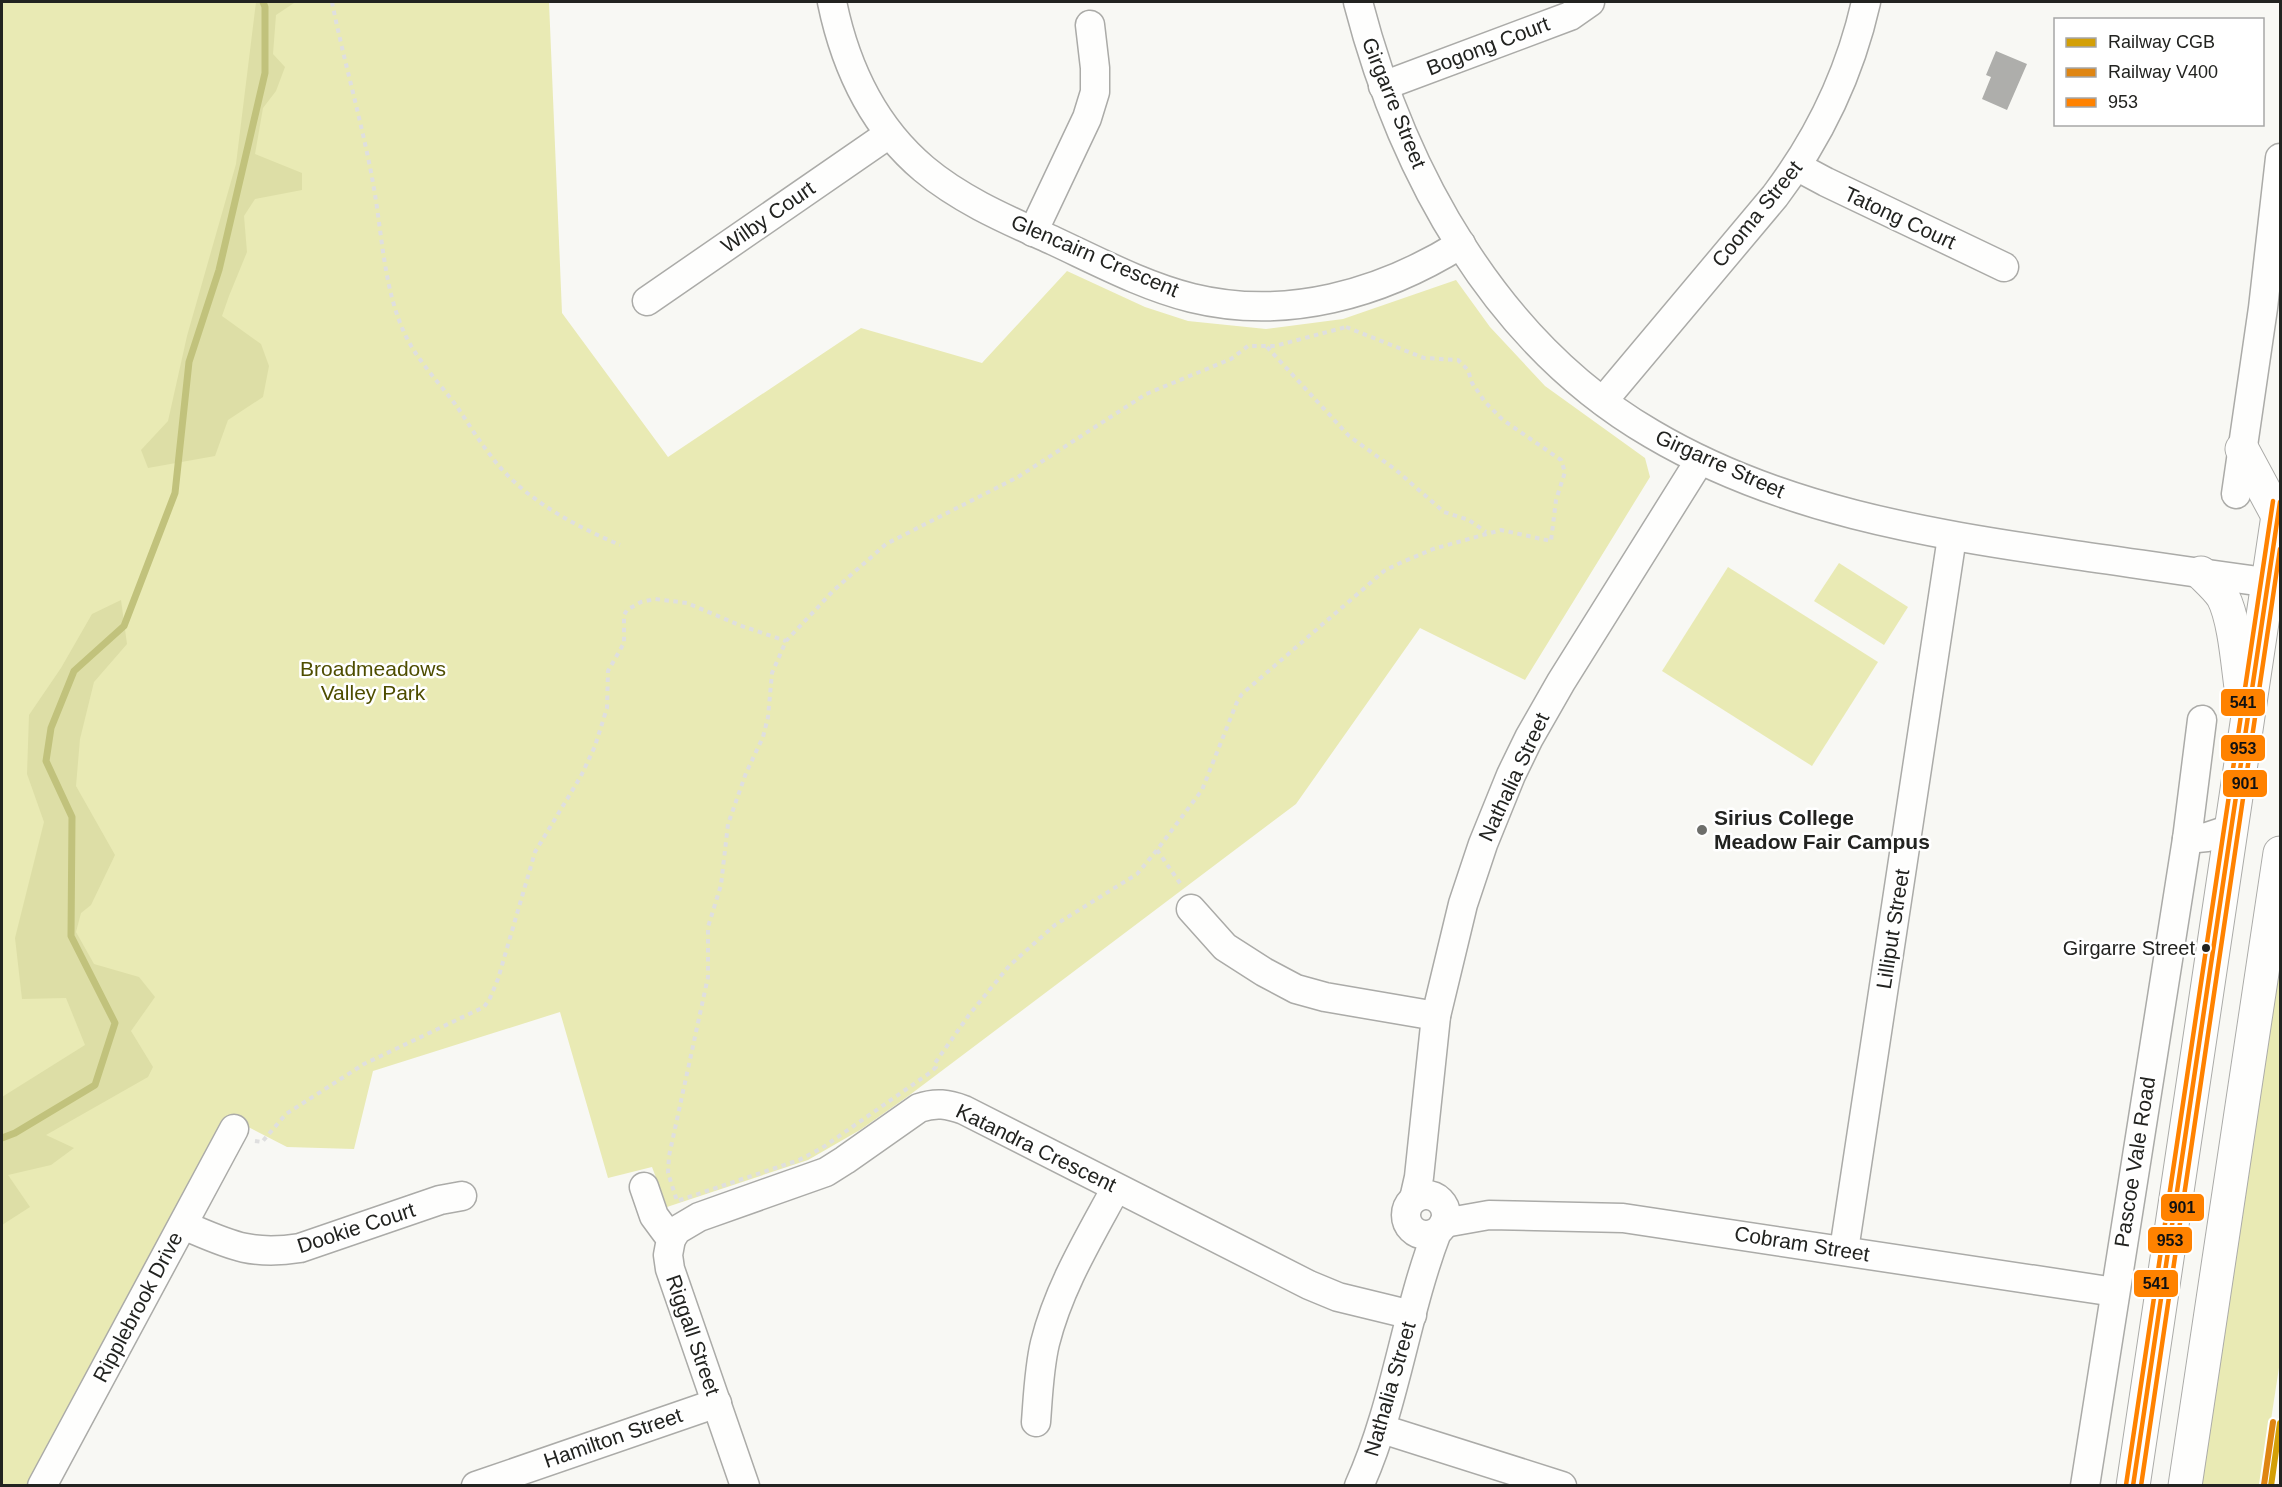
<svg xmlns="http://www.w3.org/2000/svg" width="2282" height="1487" viewBox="0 0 2282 1487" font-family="Helvetica,sans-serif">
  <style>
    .green { fill: #e9eab4 }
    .forest { fill: #dddea6 }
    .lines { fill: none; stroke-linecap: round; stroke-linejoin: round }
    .stream { stroke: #c1c27c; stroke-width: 7 }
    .building { fill: #aeaeab }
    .minor-casing { stroke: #ababa8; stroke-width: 31 }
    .major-casing { stroke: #ababa8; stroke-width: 35 }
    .path { stroke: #dfdfdf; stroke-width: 4; stroke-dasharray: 4.5 4.5; stroke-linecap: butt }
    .minor { stroke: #fefefd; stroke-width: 28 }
    .major { stroke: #fefefd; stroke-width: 33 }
    .bus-1-casing { stroke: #fff; stroke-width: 9 }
    .bus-2-casing { stroke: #fff; stroke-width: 9 }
    .bus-3-casing { stroke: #fff; stroke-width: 9 }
    .bus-1 { stroke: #ff8200; stroke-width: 4.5 }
    .bus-2 { stroke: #ff8200; stroke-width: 4.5 }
    .bus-3 { stroke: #ff8200; stroke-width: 4.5 }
    .rail-1-casing { stroke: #fff; stroke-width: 10 }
    .rail-2-casing { stroke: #fff; stroke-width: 10 }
    .rail-1 { stroke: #d39f06; stroke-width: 6 }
    .rail-2 { stroke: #df8512; stroke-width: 6 }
    .poi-dot { fill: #6d6e6a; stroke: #fff; stroke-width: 2 }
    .bus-dot { fill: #222320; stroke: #fff; stroke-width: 2 }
    .labels { text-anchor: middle; stroke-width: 5; stroke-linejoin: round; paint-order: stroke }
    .bus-label { font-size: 20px; fill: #222320; stroke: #fff; text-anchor: end }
    .street-label { font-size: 21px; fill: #222320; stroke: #fff }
    .park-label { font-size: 21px; fill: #4e4d00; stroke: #fff }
    .poi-label { font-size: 21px; font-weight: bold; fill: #222320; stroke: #fff; text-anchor: start }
    .line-badge { stroke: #fff; stroke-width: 2 }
    .pale-badge-label { font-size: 16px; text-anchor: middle; font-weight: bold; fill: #111 }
  </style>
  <rect width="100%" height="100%" fill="#f8f8f4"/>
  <g class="green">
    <polygon points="2,2 549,2 562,313 668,457 861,328 982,363 1067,271 1145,307 1188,321 1266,329 1343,319 1456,280 1490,327 1545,386 1645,458 1650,477 1525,680 1420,628 1296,804 907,1097 860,1130 808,1160 667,1207 652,1167 608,1178 560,1012 373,1071 354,1149 287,1147 229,1117 29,1485 2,1486"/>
    <polygon points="1839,563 1908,607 1884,645 1814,601"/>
    <polygon points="1728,567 1878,662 1812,766 1662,671"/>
    <polygon points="2280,963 2280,1361 2261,1485 2201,1486"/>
  </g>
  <g class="forest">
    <polygon points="256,2 294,3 276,15 273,54 285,67 276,91 263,108 255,154 302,173 302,190 255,199 244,216 247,252 229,296 222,316 261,344 269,366 263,397 228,420 215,456 148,468 141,450 168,421 187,336 236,164"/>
    <polygon points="121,600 127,644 94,682 80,739 76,786 115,855 91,905 81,913 76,932 94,964 139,977 155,997 131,1031 153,1067 148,1077 46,1135 74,1148 51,1165 8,1175 30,1207 2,1225 2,1097 85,1045 66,998 22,999 15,938 44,822 27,774 29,715 61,668 92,614"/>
  </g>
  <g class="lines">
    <polyline class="stream" points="2,1138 15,1133 95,1085 115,1023 71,936 72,817 46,761 51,728 74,671 124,626 175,493 189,362 219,270 265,73 265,7 263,2"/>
  </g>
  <polygon class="building" points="1996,51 2027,64 2007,110 1982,99 1991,77 1986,75"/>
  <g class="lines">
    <g class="minor-casing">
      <g id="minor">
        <path d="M832,2C845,65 873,126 924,169C962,201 1010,221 1054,241C1099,262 1144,286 1192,298C1286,321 1381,294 1461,244"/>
        <path d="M1358,2C1402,172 1495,343 1652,434C1779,509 1924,533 2068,554C2139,564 2209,575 2280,584"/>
        <polyline points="1383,86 1570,16 1590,2"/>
        <polyline points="1798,167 1826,182 2004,267"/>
        <polyline points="1033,232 1087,118 1095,92 1095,68 1090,25"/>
        <polyline points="647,301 889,134"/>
        <path d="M1603,401L1775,196C1819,138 1850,73 1866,2"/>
        <polyline points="2236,494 2263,308 2280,158"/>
        <polyline points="2187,839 2207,837 2231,829"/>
        <polyline points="1191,909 1225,947 1264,972 1296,989 1325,997 1436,1016"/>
        <polyline points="644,1187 654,1216 671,1239 668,1255 670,1269 745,1486"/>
        <circle cx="1426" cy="1215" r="20"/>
        <polyline points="1414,1199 1419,1177 1436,1016 1463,904 1483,844 1511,775 1529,738 1561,682 1700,460"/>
        <polyline points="1444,1223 1489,1215 1623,1218 2115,1292"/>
        <path d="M183,1225C228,1244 249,1256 300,1248L440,1200L462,1196"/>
        <path d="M671,1239L677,1230L699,1217L826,1172L845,1160L919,1108C936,1102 948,1104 964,1110L1309,1285L1338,1297L1412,1315"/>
        <polyline points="1844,1250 1952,537"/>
        <path d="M1036,1422C1038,1396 1039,1368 1045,1343C1059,1287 1089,1238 1116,1188"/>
        <polyline points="1382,1429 1562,1486"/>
        <polyline points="42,1486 234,1129"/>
        <polyline points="476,1486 717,1403"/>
        <path d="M1359,1486C1396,1404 1405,1315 1437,1232"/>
        <polyline points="2085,1486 2187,839 2202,720"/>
      </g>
    </g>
    <g class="major-casing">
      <g id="major">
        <polyline points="2242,449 2278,516"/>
        <path d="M2201,573C2208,580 2218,589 2223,597C2235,620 2238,668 2242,695"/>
        <polyline points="2133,1486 2280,502"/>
        <polyline points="2185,1486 2280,853"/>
      </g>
    </g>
    <g class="path">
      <path d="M332,2C344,62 362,122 373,183C382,231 383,284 403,330C415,358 437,380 455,404C467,421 478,440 491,456C522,498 573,525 620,545"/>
      <polygon points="1346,327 1424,358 1458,360 1468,370 1472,383 1485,402 1503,420 1561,460 1565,472 1556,500 1551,541 1501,530 1433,549 1398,564 1384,571 1368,585 1242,694 1237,702 1202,790 1157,850 1137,874 1055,925 1009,966 969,1015 935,1063 936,1067 931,1072 822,1148 799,1160 677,1201 668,1173 669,1156 708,977 708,927 721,885 728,824 746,773 763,737 768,717 772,673 786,641 834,590 886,544 1018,477 1146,394 1231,359 1248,346 1275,346"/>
      <polyline points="1267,347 1349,436 1396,470 1444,512 1469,520 1486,532"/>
      <polyline points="1157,850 1182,886"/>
      <polyline points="255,1141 262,1142 286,1114 364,1064 484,1007 490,998 498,979 535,852 581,776 595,746 607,708 608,671 624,643 624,615 627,610 641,602 655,599 687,603 739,625 786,641"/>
    </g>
    <use href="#minor" class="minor"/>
    <use href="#major" class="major"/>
    <g class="bus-1-casing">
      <polyline id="bus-1" points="2133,1486 2280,502"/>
    </g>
    <g class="bus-2-casing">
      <polyline id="bus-2" points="2141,1486 2280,549"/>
    </g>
    <g class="bus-3-casing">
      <polyline id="bus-3" points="2126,1485 2273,501"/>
    </g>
    <use href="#bus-1" class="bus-1"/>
    <use href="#bus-2" class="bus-2"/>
    <use href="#bus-3" class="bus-3"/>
    <g class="rail-1-casing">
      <polyline id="rail-1" points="2271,1486 2280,1423"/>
    </g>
    <g class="rail-2-casing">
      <polyline id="rail-2" points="2264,1485 2273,1422"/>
    </g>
    <use href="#rail-1" class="rail-1"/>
    <use href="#rail-2" class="rail-2"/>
  </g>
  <circle class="poi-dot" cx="1702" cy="830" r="6"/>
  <circle class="bus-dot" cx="2206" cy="948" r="5"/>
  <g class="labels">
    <g class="bus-label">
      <text x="2195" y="955">Girgarre Street</text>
    </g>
    <g class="street-label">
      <text transform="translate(1488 46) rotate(-21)" y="7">Bogong Court</text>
      <text transform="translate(1394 103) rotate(68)" y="7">Girgarre Street</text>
      <text transform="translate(1757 214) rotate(-51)" y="7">Cooma Street</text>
      <text transform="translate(768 217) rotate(-35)" y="7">Wilby Court</text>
      <text transform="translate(1900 218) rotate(25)" y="7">Tatong Court</text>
      <text transform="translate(1095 256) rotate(23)" y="7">Glencairn Crescent</text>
      <text transform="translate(1720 464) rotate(24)" y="7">Girgarre Street</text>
      <text transform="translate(1514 777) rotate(-65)" y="7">Nathalia Street</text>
      <text transform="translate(1893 929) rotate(-81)" y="7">Lilliput Street</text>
      <text transform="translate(1036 1148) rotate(26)" y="7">Katandra Crescent</text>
      <text transform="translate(2135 1162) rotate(-81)" y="7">Pascoe Vale Road</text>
      <text transform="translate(356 1228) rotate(-18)" y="7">Dookie Court</text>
      <text transform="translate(1802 1244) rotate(9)" y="7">Cobram Street</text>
      <text transform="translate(138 1307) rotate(-62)" y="7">Ripplebrook Drive</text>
      <text transform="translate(693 1335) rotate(71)" y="7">Riggall Street</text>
      <text transform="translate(1390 1389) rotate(-74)" y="7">Nathalia Street</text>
      <text transform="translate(613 1438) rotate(-19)" y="7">Hamilton Street</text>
    </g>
    <g class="park-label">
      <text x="373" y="676">Broadmeadows<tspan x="373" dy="24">Valley Park</tspan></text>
    </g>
    <g class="poi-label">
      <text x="1714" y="825">Sirius College<tspan x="1714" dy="24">Meadow Fair Campus</tspan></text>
    </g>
  </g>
  <g class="line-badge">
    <rect x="2220" y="688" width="46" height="29" rx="6" fill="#ff8200"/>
    <rect x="2220" y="734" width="46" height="28" rx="6" fill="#ff8200"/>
    <rect x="2222" y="769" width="46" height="29" rx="6" fill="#ff8200"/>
    <rect x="2160" y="1193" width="45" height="29" rx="6" fill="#ff8200"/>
    <rect x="2147" y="1226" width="46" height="28" rx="6" fill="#ff8200"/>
    <rect x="2133" y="1269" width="46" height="29" rx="6" fill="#ff8200"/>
  </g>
  <g class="pale-badge-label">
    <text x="2243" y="708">541</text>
    <text x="2243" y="754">953</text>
    <text x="2245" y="789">901</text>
    <text x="2182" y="1213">901</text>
    <text x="2170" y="1246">953</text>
    <text x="2156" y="1289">541</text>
  </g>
  <rect width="2282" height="1487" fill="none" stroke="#222320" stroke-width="6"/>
  <rect x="2054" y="18" width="210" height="108" fill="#ffffff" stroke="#a7a7a6" stroke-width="1.5"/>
  <rect x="2066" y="38" width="30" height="9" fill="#d39f06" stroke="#a7a7a6" stroke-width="1.5"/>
  <text x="2108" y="48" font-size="18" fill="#222320">Railway CGB</text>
  <rect x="2066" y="68" width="30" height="9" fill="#df8512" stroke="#a7a7a6" stroke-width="1.5"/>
  <text x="2108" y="78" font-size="18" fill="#222320">Railway V400</text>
  <rect x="2066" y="98" width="30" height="9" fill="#ff8200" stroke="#a7a7a6" stroke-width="1.5"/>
  <text x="2108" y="108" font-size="18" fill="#222320">953</text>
</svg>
